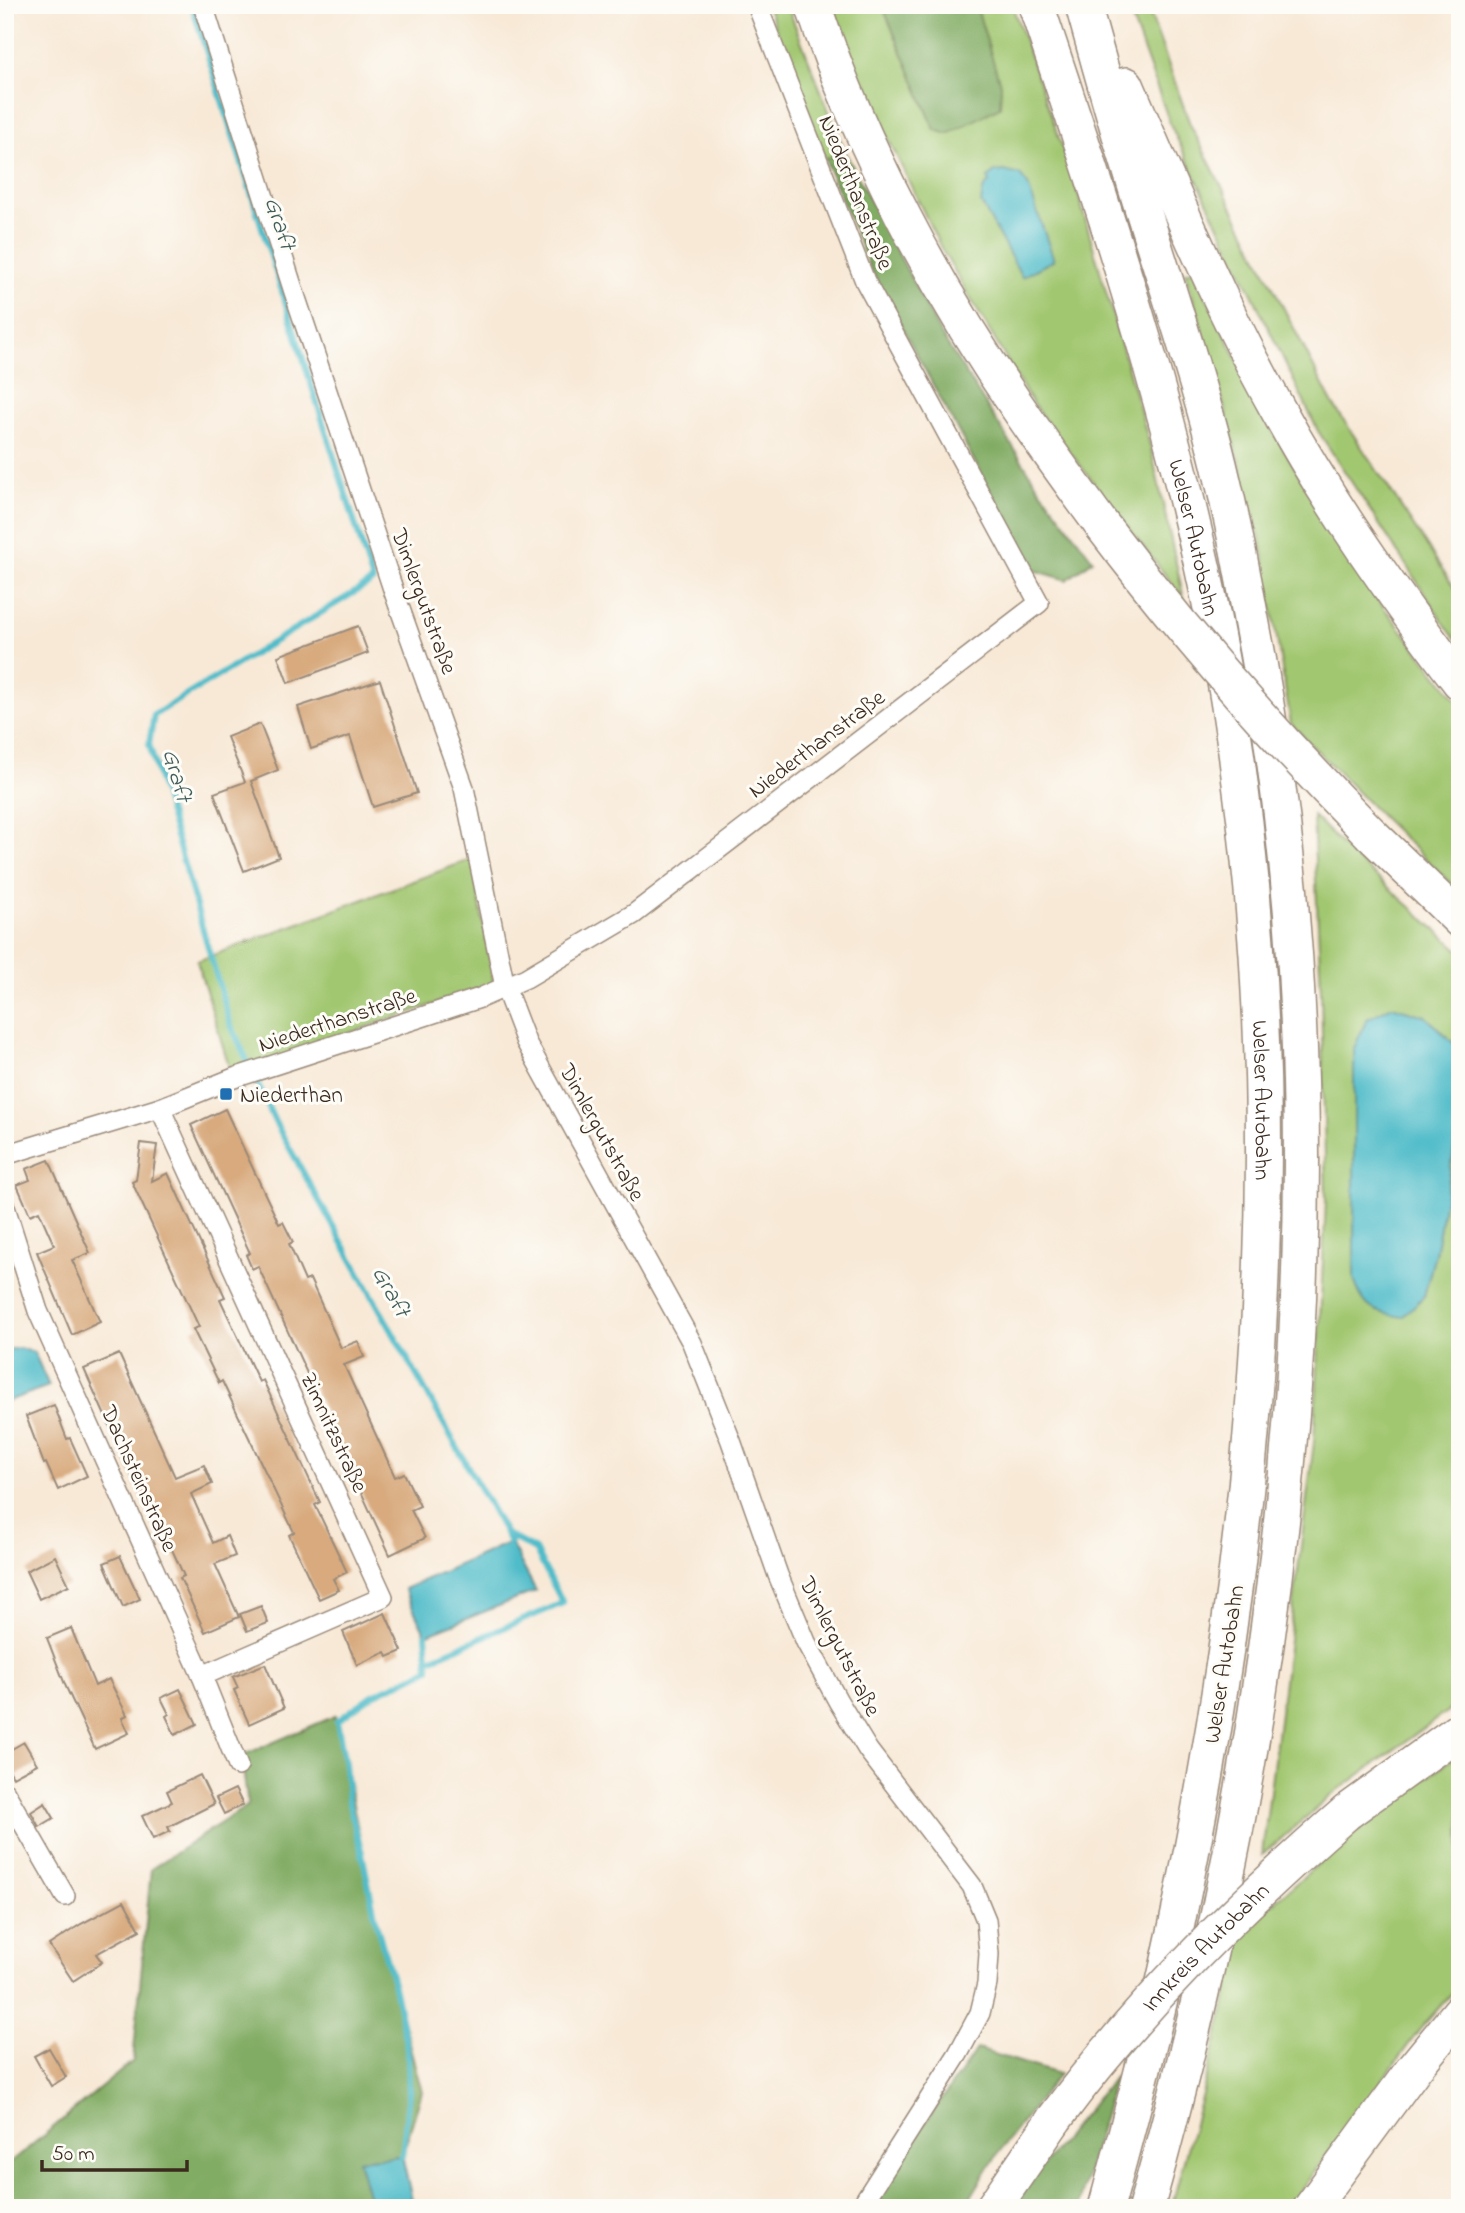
<svg xmlns="http://www.w3.org/2000/svg" width="1465" height="2213" viewBox="0 0 1465 2213" font-family="'Indie Flower',sans-serif">
  <style>
    .green { fill: #a2c771; stroke: #6e7848; stroke-width: 2 }
    .forest { fill: #81ac63; stroke: #5e6b40; stroke-width: 2 }
    .water { fill: #4fbcc9; stroke: #457374; stroke-width: 2 }
    .lines { fill: none; stroke-linecap: round; stroke-linejoin: round }
    .stream { stroke: #4fbcc9; stroke-width: 6 }
    .building { fill: #d8aa7e }
    .minor-casing { stroke: #9a8a7a; stroke-width: 22 }
    .motorway-casing { stroke: #9a8a7a; stroke-width: 38 }
    .minor { stroke: #fff; stroke-width: 19 }
    .motorway { stroke: #fff; stroke-width: 35 }
    .motorway-bridge-casing { stroke: #9a8a7a; stroke-width: 38; stroke-linecap: butt }
    .motorway-bridge { stroke: #fff; stroke-width: 35 }
    .poi-dot { fill: #1f6fb2; stroke: #fdfcf7; stroke-width: 2.5 }
    .labels { text-anchor: middle; stroke-width: 6; stroke-linejoin: round; paint-order: stroke }
    .street-label { font-size: 23px; fill: #3b2a1e; stroke: #fdfcf7 }
    .poi-label { font-size: 23px; fill: #3b2a1e; stroke: #fdfcf7; text-anchor: start }
    .water-label { font-size: 24px; font-style: italic; fill: #425d5a; stroke: #fdfcf7 }
  </style>
  <rect width="100%" height="100%" fill="#fdfcf7"/>
  <filter id="ink" filterUnits="userSpaceOnUse"><feTurbulence type="fractalNoise" baseFrequency=".0143" numOctaves="2"/><feDisplacementMap in="SourceGraphic" scale="14" xChannelSelector="R" yChannelSelector="G"/><feConvolveMatrix kernelMatrix="1 2 1 2 8 2 1 2 1" color-interpolation-filters="sRGB"/></filter>
  <filter id="wash" filterUnits="userSpaceOnUse"><feTurbulence type="fractalNoise" baseFrequency=".00686" numOctaves="4" result="noise"/><feDisplacementMap in="SourceGraphic" scale="28" xChannelSelector="R" yChannelSelector="G"/><feGaussianBlur stdDeviation="1.57" result="paint"/><feColorMatrix in="noise" values="0 0 0 0 0 0 0 0 0 0 0 0 0 0 0 0 0 1.4 0 .05"/><feComposite in="paint" operator="in"/></filter>
  <g filter="url(#wash)">
    <rect width="100%" height="100%" fill="#f8e9d7"/>
    <g class="green">
      <polygon points="767,5 787,5 845,152 825,159"/>
      <polygon points="833,5 1012,5 1074,180 1151,449 1184,599 1032,403 942,250 855,70"/>
      <polygon points="1127,5 1147,5 1190,124 1331,401 1460,596 1460,644 1450,632 1318,431 1171,126"/>
      <polygon points="1193,270 1271,428 1367,586 1460,704 1460,892 1384,819 1291,724 1262,547 1212,361 1185,272"/>
      <polygon points="1313,816 1352,855 1460,951 1460,1049 1425,1016 1424,1296 1435,1254 1460,1117 1460,1702 1333,1794 1262,1855 1314,1442 1326,1200 1321,991"/>
      <polygon points="472,859 494,984 231,1073 197,961"/>
      <polygon points="1460,1753 1460,1984 1421,2028 1288,2208 1171,2208 1222,2020 1239,1937 1268,1908 1360,1827"/>
    </g>
    <g class="forest">
      <polygon points="882,5 976,5 1001,87 1000,107 948,134 935,130"/>
      <polygon points="845,152 940,333 1040,489 1093,560 1067,580 1033,570 870,268 825,159"/>
      <polygon points="335,1716 377,1923 422,2092 402,2156 358,2160 372,2208 5,2208 5,2159 9,2164 133,2061 151,1869 248,1805 241,1756"/>
      <polygon points="977,2049 1059,2074 996,2156 964,2208 866,2208"/>
      <polygon points="1115,2076 1078,2208 1013,2208 1027,2185"/>
    </g>
    <g class="water">
      <polygon points="1004,171 1020,175 1028,185 1054,260 1022,277 981,203 983,190 990,181 988,178 995,172"/>
      <path d="M1392,1006L1425,1016L1460,1049V1117L1435,1254L1424,1296L1403,1317C1374,1313 1363,1309 1354,1279V1048L1367,1019Z"/>
      <polygon points="19,1348 34,1352 49,1386 5,1402 5,1350"/>
      <polygon points="510,1542 536,1591 426,1635 404,1589"/>
      <polygon points="402,2156 414,2208 372,2208 358,2160"/>
    </g>
    <g class="lines">
      <g class="stream">
        <polyline points="192,5 373,581 154,715 149,744 230,1023 275,1122 510,1542"/>
        <polyline points="428,1660 563,1603 535,1550 506,1534"/>
        <polyline points="402,2156 409,2092 408,2053 395,1990 377,1926 362,1853 348,1801 345,1764 337,1721 373,1695 429,1669 426,1635"/>
      </g>
    </g>
    <g id="blocks">
      <g class="building">
        <polygon points="358,626 368,653 288,683 278,656"/>
        <polygon points="380,680 417,793 373,807 350,736 311,749 298,707"/>
        <polygon points="260,724 278,770 251,781 279,857 244,871 214,793 245,782 227,737"/>
        <polygon points="225,1109 279,1224 283,1222 293,1242 289,1244 305,1281 310,1279 341,1348 358,1341 364,1357 344,1365 395,1477 404,1473 420,1506 411,1510 425,1538 390,1555 258,1266 252,1269 246,1255 250,1253 191,1125"/>
        <polygon points="141,1143 157,1145 152,1181 168,1173 225,1297 220,1299 259,1382 263,1380 320,1502 315,1505 347,1572 333,1579 339,1590 319,1599 289,1535 294,1532 222,1381 219,1383 193,1329 199,1327 132,1182 136,1180"/>
        <polygon points="49,1160 90,1253 72,1260 100,1322 72,1335 37,1252 54,1245 39,1211 30,1215 17,1185 30,1180 26,1169"/>
        <polygon points="119,1354 175,1477 204,1465 212,1484 191,1494 213,1543 227,1536 235,1556 215,1564 239,1617 205,1632 180,1578 184,1576 147,1494 141,1496 84,1369"/>
        <polygon points="54,1405 67,1439 70,1438 87,1476 58,1490 46,1463 44,1464 26,1416"/>
        <polygon points="55,1556 69,1585 39,1599 26,1571"/>
        <polygon points="120,1556 140,1599 123,1607 104,1563"/>
        <polygon points="261,1606 268,1623 247,1631 240,1614"/>
        <polygon points="385,1613 402,1651 388,1657 386,1652 357,1665 343,1632"/>
        <polygon points="71,1628 95,1686 109,1679 127,1715 122,1718 129,1733 95,1749 66,1687 47,1638"/>
        <polygon points="265,1664 284,1708 249,1724 234,1690 238,1688 233,1677"/>
        <polygon points="180,1689 197,1724 175,1735 166,1716 169,1714 161,1698"/>
        <polygon points="24,1742 37,1764 13,1777 5,1763 5,1753"/>
        <polygon points="200,1775 214,1804 168,1827 170,1831 153,1839 142,1816 172,1802 167,1791"/>
        <polygon points="235,1789 243,1805 224,1814 216,1798"/>
        <polygon points="45,1803 54,1818 39,1827 31,1812"/>
        <polygon points="124,1901 140,1930 96,1954 102,1962 73,1981 49,1945 81,1924"/>
        <polygon points="49,2048 66,2077 51,2086 34,2056"/>
      </g>
    </g>
  </g>
  <g filter="url(#ink)">
    <use href="#blocks" fill-opacity="0" stroke="#9a8a7a" stroke-width="2"/>
    <g class="lines">
      <g class="minor-casing">
        <g id="minor">
          <polyline points="203,5 294,292 395,595 464,788 505,987 526,1042 692,1343 731,1441 778,1575 806,1642 838,1701 868,1750 972,1886 986,1920 989,1954 987,1984 980,2013 958,2054 860,2208"/>
          <polyline points="160,1108 383,1597 202,1676"/>
          <polyline points="5,1155 160,1108 234,1078 480,998 526,978 634,914 1039,603 865,281 757,5"/>
          <polyline points="5,1207 38,1311 202,1676 238,1766"/>
          <polyline points="5,1792 65,1896"/>
        </g>
      </g>
      <g class="motorway-casing">
        <g id="motorway">
          <path d="M813,5C860,146 936,290 1021,412C1047,450 1074,487 1101,524"/>
          <path id="s1" d="M1036,5C1117,247 1199,492 1235,745C1292,1140 1259,1534 1177,1923C1157,2019 1132,2113 1106,2208"/>
          <path d="M1083,5C1098,59 1113,114 1130,168C1158,261 1191,354 1215,448C1229,503 1240,558 1250,614C1354,1143 1291,1692 1146,2208"/>
          <path d="M1126,85C1173,194 1219,304 1277,408C1330,505 1393,594 1460,682"/>
          <polyline points="1371,834 1460,920"/>
          <polyline points="1347,1812 1460,1730"/>
          <polyline points="993,2208 1055,2118"/>
          <polyline points="1311,2208 1415,2067 1460,2012"/>
        </g>
      </g>
      <use href="#minor" class="minor"/>
      <use href="#motorway" class="motorway"/>
      <g class="motorway-bridge-casing">
        <g id="motorway-bridge">
          <path d="M1101,524C1184,634 1274,736 1371,834"/>
          <path id="s2" d="M1055,2118C1141,2003 1239,1906 1347,1812"/>
        </g>
      </g>
      <use href="#motorway-bridge" class="motorway-bridge"/>
    </g>
  </g>
  <rect class="poi-dot" x="219" y="1087" width="14" height="14" rx="3.5"/>
  <g class="labels">
    <g class="street-label">
      <text transform="translate(857 192) rotate(68)" y="8">Niederthanstraße</text>
      <text dy="8" stroke="none"><textPath href="#s1" startOffset="556">Welser Autobahn</textPath></text>
      <text transform="translate(425 601) rotate(70)" y="8">Dimlergutstraße</text>
      <text transform="translate(816 743) rotate(-37)" y="8">Niederthanstraße</text>
      <text transform="translate(337 1019) rotate(-18)" y="8">Niederthanstraße</text>
      <text dy="8" stroke="none"><textPath href="#s1" startOffset="1124">Welser Autobahn</textPath></text>
      <text transform="translate(603 1132) rotate(61)" y="8">Dimlergutstraße</text>
      <text transform="translate(335 1432) rotate(65)" y="8">Zimnitzstraße</text>
      <text transform="translate(140 1478) rotate(66)" y="8">Dachsteinstraße</text>
      <text transform="translate(841 1646) rotate(63)" y="8">Dimlergutstraße</text>
      <text transform="translate(1223 1664) rotate(-81)" y="8">Welser Autobahn</text>
      <text dy="8" stroke="none"><textPath href="#s2" startOffset="228">Innkreis Autobahn</textPath></text>
    </g>
    <g class="poi-label">
      <text x="240" y="1102">Niederthan</text>
    </g>
    <g class="water-label">
      <text transform="translate(281 223) rotate(72)" y="8">Graft</text>
      <text transform="translate(178 775) rotate(74)" y="8">Graft</text>
      <text transform="translate(392 1291) rotate(61)" y="8">Graft</text>
    </g>
  </g>
  <rect width="1465" height="2213" fill="none" stroke="#fdfcf7" stroke-width="28"/>
  <path d="M42 2160v10h145v-10" fill="none" stroke="#3b2a1e" stroke-width="3.5"/>
  <text x="52" y="2160" font-size="21" fill="#3b2a1e" stroke="#fdfcf7" stroke-width="5" paint-order="stroke">50 m</text>
</svg>
